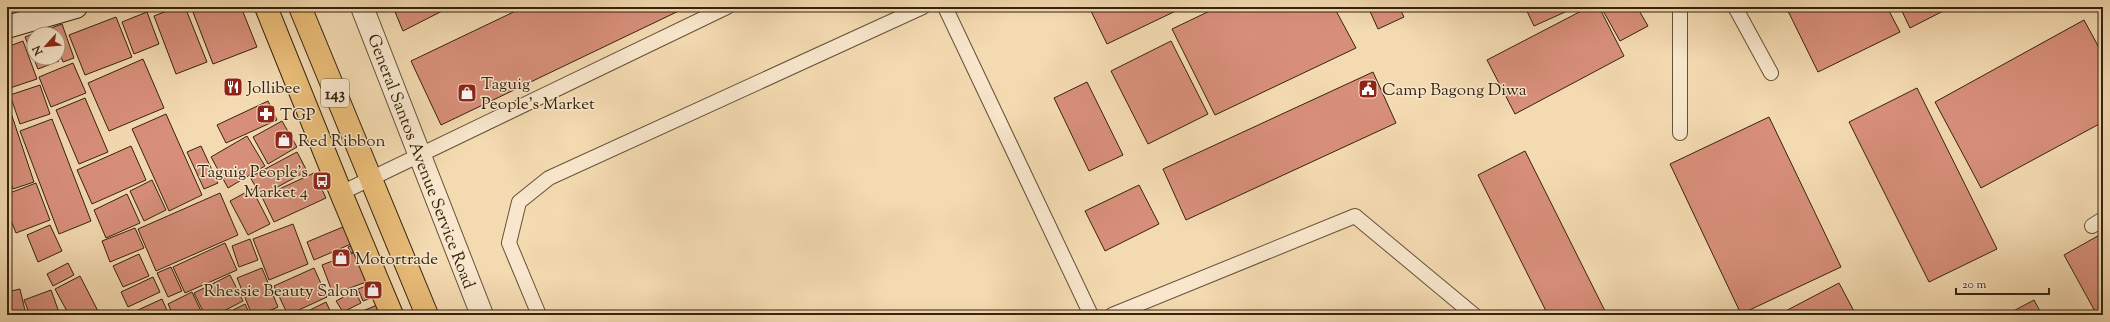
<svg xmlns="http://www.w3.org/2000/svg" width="2110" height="322" viewBox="0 0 2110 322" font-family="'Sorts Mill Goudy',serif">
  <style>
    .building { fill: #d88f7a; stroke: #35230f }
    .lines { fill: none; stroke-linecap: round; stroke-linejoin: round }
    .service-casing { stroke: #655138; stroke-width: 16 }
    .minor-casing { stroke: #655138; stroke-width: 24 }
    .secondary-casing { stroke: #35230f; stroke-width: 24 }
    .primary-casing { stroke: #35230f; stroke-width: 24 }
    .service { stroke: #f8e7cc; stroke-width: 14 }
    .minor { stroke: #f8e7cc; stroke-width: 22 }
    .secondary { stroke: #f8e7cc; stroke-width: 22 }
    .primary { stroke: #eabd78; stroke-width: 22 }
    .labels { text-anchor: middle; stroke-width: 3; stroke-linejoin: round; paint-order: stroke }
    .shield { fill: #f8e7cc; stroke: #705e48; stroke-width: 1 }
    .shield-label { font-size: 16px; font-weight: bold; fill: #35230f }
    .poi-label { font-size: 17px; fill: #35230f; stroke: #f8e7cc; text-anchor: start }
    .street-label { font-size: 17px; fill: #35230f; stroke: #f8e7cc }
  </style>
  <rect width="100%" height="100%" fill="#f4dab1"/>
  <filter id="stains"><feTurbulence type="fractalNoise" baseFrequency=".005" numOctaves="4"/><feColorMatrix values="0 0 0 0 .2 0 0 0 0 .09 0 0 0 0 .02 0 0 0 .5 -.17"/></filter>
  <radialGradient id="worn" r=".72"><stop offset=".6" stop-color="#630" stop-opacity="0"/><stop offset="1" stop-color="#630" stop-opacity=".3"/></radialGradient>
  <g class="building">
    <polygon points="177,7 185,7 207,62 176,74 154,16"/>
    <polygon points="191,7 241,7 257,47 213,64"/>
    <polygon points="393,7 450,7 403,31"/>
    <polygon points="524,7 687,7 441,125 411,61"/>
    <polygon points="1089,7 1184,7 1107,44"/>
    <polygon points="1218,7 1334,7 1356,48 1215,115 1172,29"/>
    <polygon points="1368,7 1399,7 1404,17 1378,29"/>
    <polygon points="1525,7 1574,7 1574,8 1534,26"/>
    <polygon points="1589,7 1599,7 1624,56 1515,114 1487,60"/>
    <polygon points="1601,7 1637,7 1648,26 1620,41"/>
    <polygon points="1786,7 1887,7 1900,32 1818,72"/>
    <polygon points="1900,7 1951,7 1910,28"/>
    <polygon points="147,12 159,44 134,54 122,22"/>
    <polygon points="116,17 132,57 85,75 69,35"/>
    <polygon points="2084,20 2103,55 2103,122 1981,188 1935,102"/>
    <polygon points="62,24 74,58 63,62 58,49 58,34 53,34 51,28"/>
    <polygon points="45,29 47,34 34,34 34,58 57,58 59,61 38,69 25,37"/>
    <polygon points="23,41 37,79 10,88 7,80 7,47"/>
    <polygon points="1171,41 1208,114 1148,144 1111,71"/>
    <polygon points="143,59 164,108 109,131 88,83"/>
    <polygon points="73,63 86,93 51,107 39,77"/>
    <polygon points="1373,72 1396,123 1186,220 1163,169"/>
    <polygon points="1087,82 1123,155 1089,171 1054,98"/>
    <polygon points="40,85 50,114 20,124 10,95"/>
    <polygon points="1917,88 1997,249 1929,282 1849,122"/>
    <polygon points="85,98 108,152 79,164 56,110"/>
    <polygon points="268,101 277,120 226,143 217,125"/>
    <polygon points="11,113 34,182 13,189 7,171 7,114"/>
    <polygon points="166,114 202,195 169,211 132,129"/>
    <polygon points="1769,117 1841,267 1741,314 1670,164"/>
    <polygon points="52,119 91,221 59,234 20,131"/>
    <polygon points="282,121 297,147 268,164 253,137"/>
    <polygon points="247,136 265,166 228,188 211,157"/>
    <polygon points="131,146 146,180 92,204 77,170"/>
    <polygon points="201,146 218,183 204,189 187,152"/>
    <polygon points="1525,151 1607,315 1548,315 1478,175"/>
    <polygon points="297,152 307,171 261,196 250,177"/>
    <polygon points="314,173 326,198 274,222 262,197"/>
    <polygon points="152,180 166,210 144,221 130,191"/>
    <polygon points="36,183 50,220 16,233 7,210 7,194"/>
    <polygon points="1139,185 1159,224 1105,251 1085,211"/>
    <polygon points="252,189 270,224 248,235 230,201"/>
    <polygon points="220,193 238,235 156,271 138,229"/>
    <polygon points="127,194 140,223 106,238 94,210"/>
    <polygon points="293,224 308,264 269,280 253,239"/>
    <polygon points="350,224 358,241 314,260 307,242"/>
    <polygon points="50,225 62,251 38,262 27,235"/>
    <polygon points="135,228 144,248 110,262 102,241"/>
    <polygon points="2103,233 2103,315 2097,315 2064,255"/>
    <polygon points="250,239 258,260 239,267 232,246"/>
    <polygon points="225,243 237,270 185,293 173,267"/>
    <polygon points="358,243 360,249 351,253 348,247"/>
    <polygon points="361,250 372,280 333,294 322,265"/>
    <polygon points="139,254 149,276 123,287 113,266"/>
    <polygon points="68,263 74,275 53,286 47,274"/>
    <polygon points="171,267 182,291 168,297 157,273"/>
    <polygon points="262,268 278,307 259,315 252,315 237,278"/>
    <polygon points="314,268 327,297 288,315 274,286"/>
    <polygon points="230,275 243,301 216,315 205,315 194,293"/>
    <polygon points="80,276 100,315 69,315 55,289"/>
    <polygon points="153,277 160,292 128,307 121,292"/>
    <polygon points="374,283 379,295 363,301 358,289"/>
    <polygon points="1839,283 1856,315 1778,315"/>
    <polygon points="20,289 26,315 7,315 7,292"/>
    <polygon points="51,290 60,315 30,315 24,300"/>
    <polygon points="355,291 361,303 343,312 336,301"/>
    <polygon points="192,292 201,311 192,315 173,315 168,304"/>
    <polygon points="162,299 169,315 127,315"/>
    <polygon points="2034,300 2042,315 2006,315"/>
    <polygon points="326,302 332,315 300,315"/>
    <polygon points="382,303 387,315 353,315"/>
    <polygon points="245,304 250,315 235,315 233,310"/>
  </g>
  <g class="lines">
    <g class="service-casing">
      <g id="service">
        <polyline points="945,7 1091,315"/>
        <polyline points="1680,7 1680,133"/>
        <polyline points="1735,7 1771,73"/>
        <polyline points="341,193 727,7"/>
        <polyline points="2092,226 2103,219"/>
        <polyline points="539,315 509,243 519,202 549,178 923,7"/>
        <polyline points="1112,315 1355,216 1474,315"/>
      </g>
    </g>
    <g class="minor-casing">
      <polyline id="minor" points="362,7 482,315"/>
    </g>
    <g class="secondary-casing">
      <polyline id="secondary" points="7,27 76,7"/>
    </g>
    <g class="primary-casing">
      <g id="primary">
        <polyline points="266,7 341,193 392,315"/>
        <polyline points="300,7 427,315"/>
      </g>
    </g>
    <use href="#service" class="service"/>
    <use href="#minor" class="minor"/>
    <use href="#secondary" class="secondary"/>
    <use href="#primary" class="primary"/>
  </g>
  <defs>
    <g id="restaurant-square" transform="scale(1)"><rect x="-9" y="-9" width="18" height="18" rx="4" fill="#8f2418" stroke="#f8e7cc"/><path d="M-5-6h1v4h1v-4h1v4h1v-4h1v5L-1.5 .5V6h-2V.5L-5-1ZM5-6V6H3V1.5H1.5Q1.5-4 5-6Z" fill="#fff"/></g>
    <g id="civic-square" transform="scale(1)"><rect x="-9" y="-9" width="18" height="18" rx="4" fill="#8f2418" stroke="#f8e7cc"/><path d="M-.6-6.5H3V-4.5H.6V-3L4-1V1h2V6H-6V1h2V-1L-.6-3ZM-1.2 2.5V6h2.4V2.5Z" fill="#fff"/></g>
    <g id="shop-square" transform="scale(1)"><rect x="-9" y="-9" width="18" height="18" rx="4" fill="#8f2418" stroke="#f8e7cc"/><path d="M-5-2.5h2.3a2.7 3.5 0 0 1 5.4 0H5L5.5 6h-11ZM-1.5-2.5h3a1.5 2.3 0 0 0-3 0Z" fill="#fff"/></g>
    <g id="pharmacy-square" transform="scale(1)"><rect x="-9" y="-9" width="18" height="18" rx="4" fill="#8f2418" stroke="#f8e7cc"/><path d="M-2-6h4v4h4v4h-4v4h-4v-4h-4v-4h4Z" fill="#fff"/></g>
    <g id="bus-square" transform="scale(1)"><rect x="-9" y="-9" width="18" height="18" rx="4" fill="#8f2418" stroke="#f8e7cc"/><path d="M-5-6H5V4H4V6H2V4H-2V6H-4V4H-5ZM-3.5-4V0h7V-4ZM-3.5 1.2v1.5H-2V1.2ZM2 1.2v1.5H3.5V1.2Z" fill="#fff"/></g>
  </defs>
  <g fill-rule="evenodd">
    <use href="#restaurant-square" x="233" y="87"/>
    <use href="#civic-square" x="1368" y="89"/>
    <use href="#shop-square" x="467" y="93"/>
    <use href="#pharmacy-square" x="266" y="114"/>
    <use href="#shop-square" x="284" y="140"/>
    <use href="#bus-square" x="322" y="181"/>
    <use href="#shop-square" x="341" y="258"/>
    <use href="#shop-square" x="373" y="290"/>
  </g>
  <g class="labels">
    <rect class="shield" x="321" y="79" width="28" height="28" rx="3"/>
    <g class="shield-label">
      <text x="335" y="99">143</text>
    </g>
    <g class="poi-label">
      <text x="481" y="89">Taguig<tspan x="481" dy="20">People's Market</tspan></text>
      <text x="247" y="93">Jollibee</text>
      <text x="1382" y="95">Camp Bagong Diwa</text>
      <text x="280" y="120">TGP</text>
      <text x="298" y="146">Red Ribbon</text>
      <text x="308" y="177" text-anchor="end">Taguig People's<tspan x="308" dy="20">Market 4</tspan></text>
      <text x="355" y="264">Motortrade</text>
      <text x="359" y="296" text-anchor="end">Rhessie Beauty Salon</text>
    </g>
    <g class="street-label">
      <text transform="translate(422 161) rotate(69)" y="6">General Santos Avenue Service Road</text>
    </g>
  </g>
  <rect width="2110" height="322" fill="none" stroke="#f4dab1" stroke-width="24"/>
  <rect x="8" y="8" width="2094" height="306" fill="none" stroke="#35230f" stroke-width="2"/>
  <rect x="12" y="12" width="2086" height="298" fill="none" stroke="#35230f"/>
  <g transform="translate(46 46) rotate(243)"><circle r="19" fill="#f8e7cc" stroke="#aa9980"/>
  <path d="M0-3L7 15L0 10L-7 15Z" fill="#8f2418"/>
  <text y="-6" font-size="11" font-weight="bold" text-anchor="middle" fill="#35230f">N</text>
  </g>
  <path d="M1956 288v6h93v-6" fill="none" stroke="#35230f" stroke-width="2"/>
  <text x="1962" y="288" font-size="12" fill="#35230f" stroke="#f8e7cc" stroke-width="3" paint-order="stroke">20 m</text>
  <rect width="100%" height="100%" filter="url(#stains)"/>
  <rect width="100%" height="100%" fill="url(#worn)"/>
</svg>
